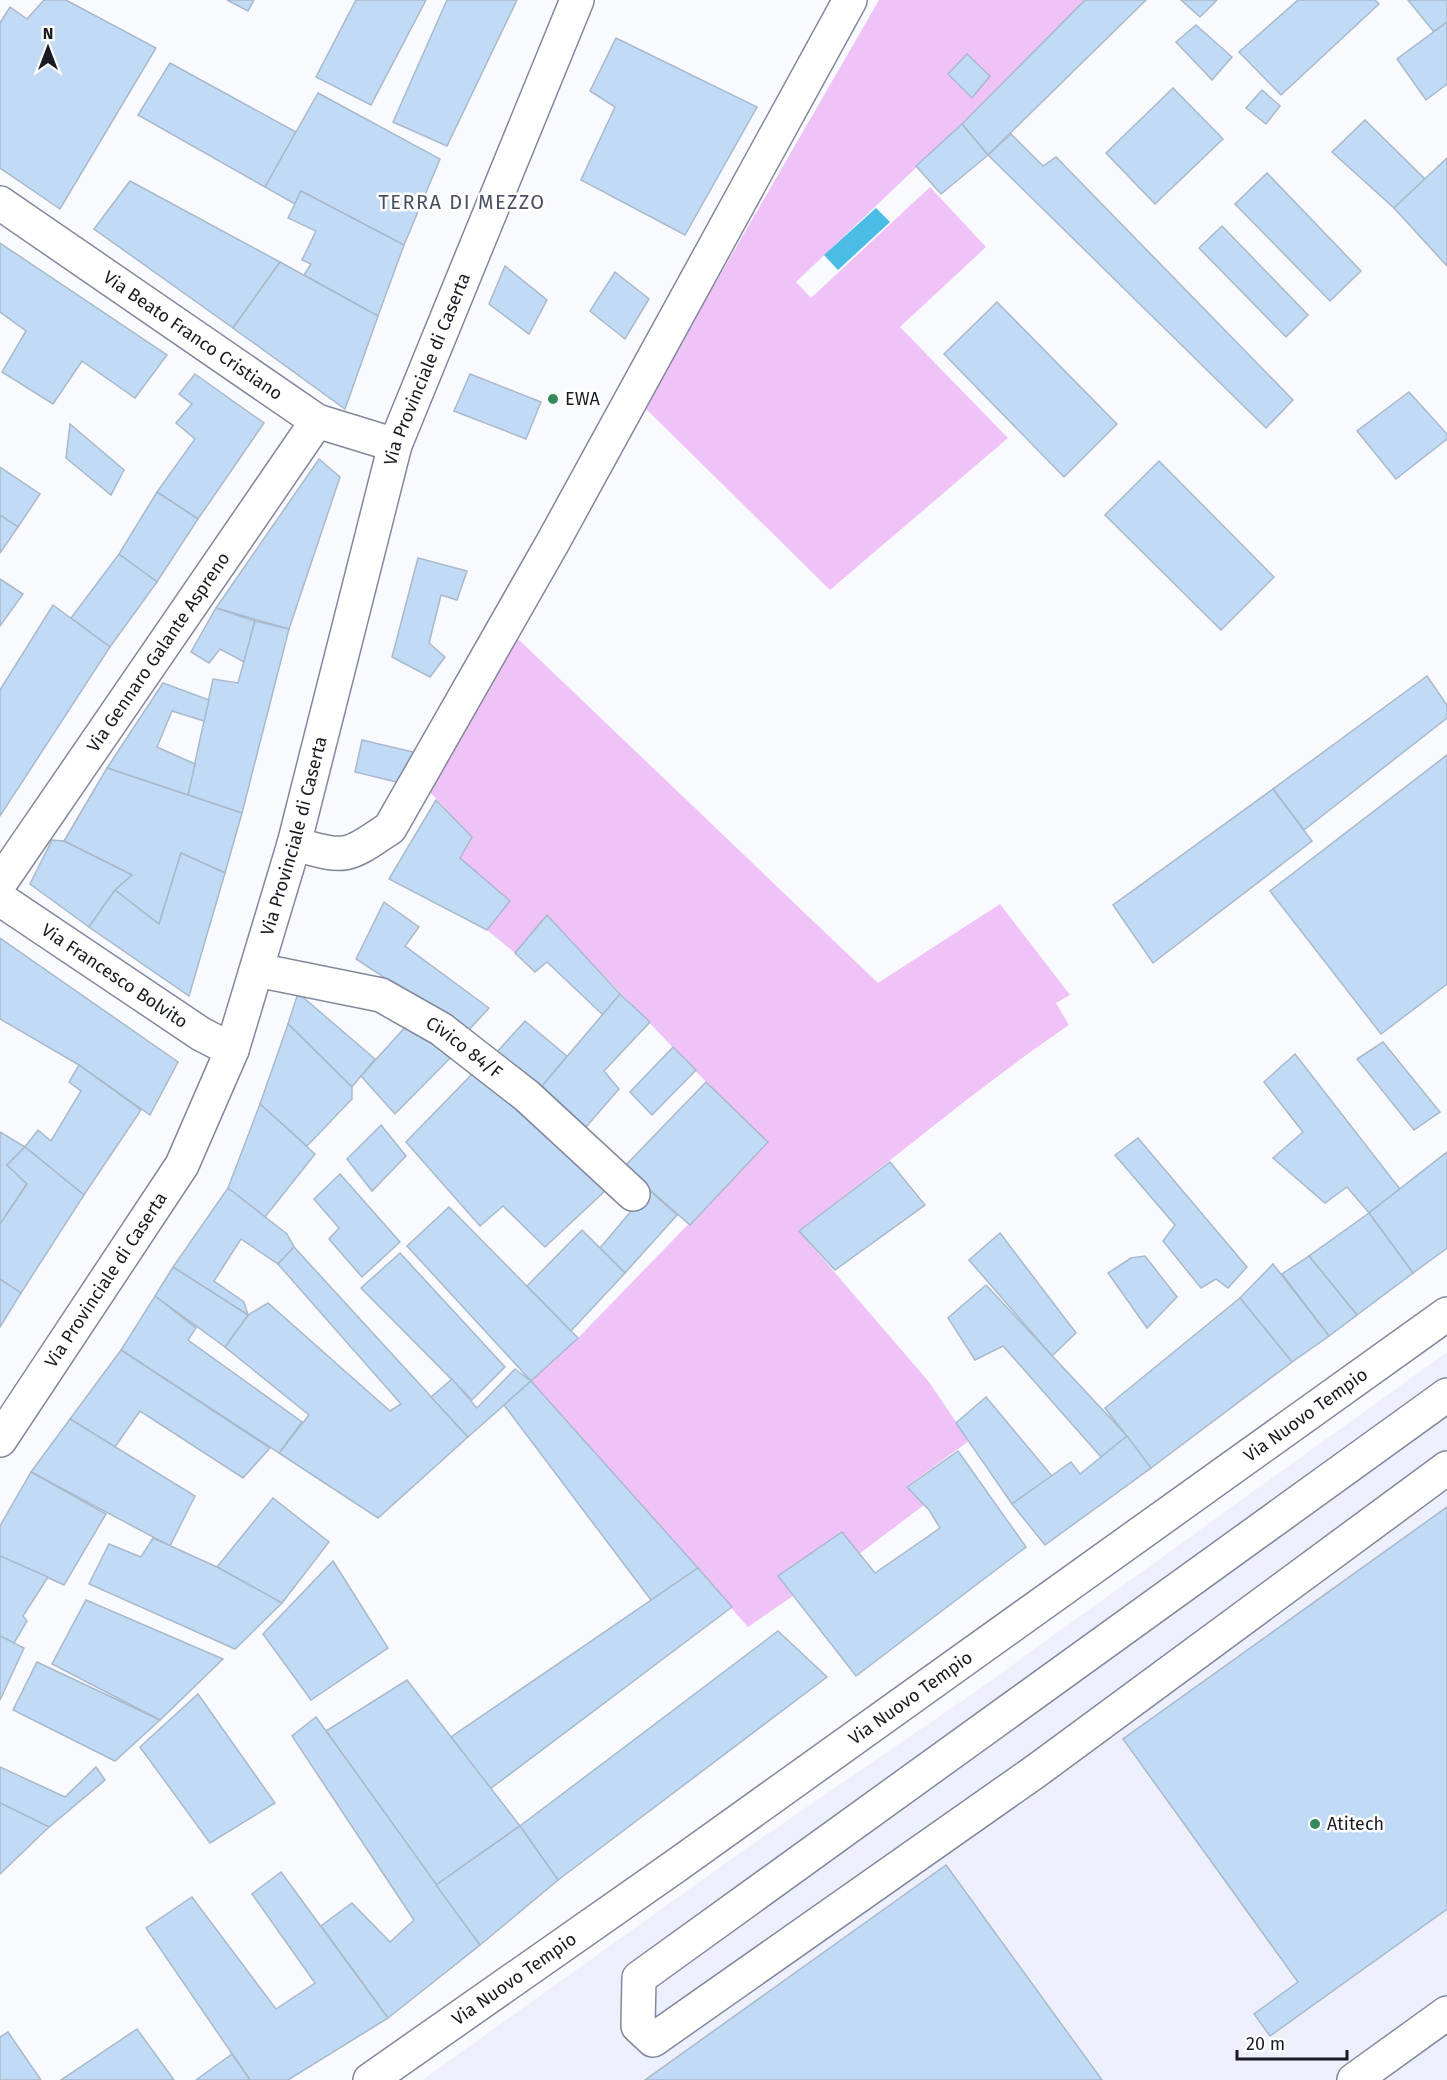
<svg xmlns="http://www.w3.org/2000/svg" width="1447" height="2080" viewBox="0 0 1447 2080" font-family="'Fira Sans',sans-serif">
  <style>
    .built { fill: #edf0fc }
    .green { fill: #efc3f8 }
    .water { fill: #4bbce6 }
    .building { fill: #c1dbf6; stroke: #a9b9cb; stroke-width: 1.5 }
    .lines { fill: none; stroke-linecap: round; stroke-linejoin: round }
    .minor-casing { stroke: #82889c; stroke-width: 36 }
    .major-casing { stroke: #82889c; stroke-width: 36 }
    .minor { stroke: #fff; stroke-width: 33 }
    .major { stroke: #fff; stroke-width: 33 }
    .poi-dot { fill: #35885a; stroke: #fff; stroke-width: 2 }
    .labels { text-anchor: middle; stroke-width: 5; stroke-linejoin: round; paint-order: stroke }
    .street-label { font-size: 18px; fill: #191b23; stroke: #fff }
    .poi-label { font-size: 18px; fill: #191b23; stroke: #fff; text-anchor: start }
    .neighbourhood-label { font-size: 20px; letter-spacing: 1.5px; fill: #4a4f62; stroke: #fff }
  </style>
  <rect width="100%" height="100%" fill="#f9faff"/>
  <polygon class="built" points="1447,1352 1447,2080 422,2080 741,1852 972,1694"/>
  <g class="green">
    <polygon points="879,0 1085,0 962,124 796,282 811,298 930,187 986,247 900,327 1008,438 830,590 646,409 701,308"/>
    <path d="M517,638L878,983L1000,904L1070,995L1056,1003L1069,1025C975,1089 889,1163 799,1231L929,1382L969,1441L907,1486L924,1505L859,1554L842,1532L778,1576L793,1596L748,1627L531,1381L578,1338L768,1142L708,1084L547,916L515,953L487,930L510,901L460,858L472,837L427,789Z"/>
  </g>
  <polygon class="water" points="876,208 890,222 838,270 824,255"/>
  <g class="building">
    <polygon points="44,0 66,0 156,48 60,209 0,168 0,23 10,7 27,19"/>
    <polygon points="227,0 254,0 248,11"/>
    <polygon points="356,0 426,0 371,105 316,77"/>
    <polygon points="447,0 517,0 447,146 393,122"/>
    <polygon points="1085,0 1146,0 988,155 962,124"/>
    <polygon points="1181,0 1217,0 1200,17"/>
    <polygon points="1298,0 1375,0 1379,4 1281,95 1239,52"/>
    <polygon points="1408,0 1447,0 1447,22 1434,32"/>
    <polygon points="1447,22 1447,84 1426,100 1397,59"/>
    <polygon points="1196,25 1232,57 1212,80 1176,42"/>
    <polygon points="616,38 757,107 685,235 581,180 615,107 590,91"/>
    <polygon points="967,54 990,76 972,98 948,74"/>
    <polygon points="170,63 296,132 265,187 138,115"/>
    <polygon points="1173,88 1223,139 1155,204 1106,153"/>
    <polygon points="1262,90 1280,106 1266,124 1246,108"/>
    <polygon points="318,93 440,159 404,245 301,191 295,204 265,187"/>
    <polygon points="1365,120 1425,179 1394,208 1332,152"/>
    <polygon points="962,124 988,155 941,194 916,166"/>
    <polygon points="1011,134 1043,166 1056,157 1293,400 1266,428 988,155"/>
    <polygon points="1447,158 1447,266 1394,208"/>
    <polygon points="1267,173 1361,271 1330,301 1235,204"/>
    <polygon points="130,181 280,262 233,328 94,229"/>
    <polygon points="301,191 404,245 378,316 304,275 311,264 302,260 316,231 288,218"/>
    <polygon points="1222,226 1308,315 1286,337 1199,248"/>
    <polygon points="0,243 167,355 135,398 82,361 53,404 2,372 26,331 0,312"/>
    <polygon points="280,262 378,316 345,409 233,328"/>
    <polygon points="505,266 547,300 529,334 489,304"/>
    <polygon points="615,272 649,299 625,339 590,311"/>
    <polygon points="997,302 1117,424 1064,477 944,354"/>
    <polygon points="195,374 264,423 198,519 157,492 195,439 176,423 192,404 179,394"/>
    <polygon points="470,374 541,402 526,439 454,411"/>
    <polygon points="1409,392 1447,434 1447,439 1396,479 1357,431"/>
    <polygon points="70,424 124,470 111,495 66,458"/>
    <polygon points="319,459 340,477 289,629 216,608"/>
    <polygon points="1159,461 1274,577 1221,630 1105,515"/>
    <polygon points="0,467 40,494 18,527 0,515"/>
    <polygon points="157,492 198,519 157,582 119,554"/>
    <polygon points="0,515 18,527 0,553"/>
    <polygon points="119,554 157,582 110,647 71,618"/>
    <polygon points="418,558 467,571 457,600 441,595 429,643 445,657 430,677 392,657"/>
    <polygon points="0,579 23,594 0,626"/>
    <polygon points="53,605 110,647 0,816 0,690"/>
    <polygon points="216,608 255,621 244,662 220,649 209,663 191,652"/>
    <polygon points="255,621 289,629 242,813 188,795 213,679 238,683"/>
    <polygon points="1427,676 1447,705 1447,718 1304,830 1273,789"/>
    <polygon points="163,683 209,700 204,721 172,711 157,747 195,764 188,795 107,768"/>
    <polygon points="362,740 413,752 405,784 355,772"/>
    <polygon points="1447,755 1447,984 1381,1034 1270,891"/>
    <polygon points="107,768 242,813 225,873 181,853 159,924 115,890 132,875 64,841"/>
    <polygon points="1273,789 1312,841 1153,963 1113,905"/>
    <polygon points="436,800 472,837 460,858 510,901 487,930 389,879"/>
    <polygon points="52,840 64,841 132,875 115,890 89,927 30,884"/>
    <polygon points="181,853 225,873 189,996 89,927 115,890 159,924"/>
    <polygon points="384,902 419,927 405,946 489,1008 467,1032 356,959"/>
    <polygon points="547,915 620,994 603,1015 547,962 535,972 515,953"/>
    <polygon points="0,938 178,1062 150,1115 79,1065 0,1019"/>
    <polygon points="298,993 375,1059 352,1087 288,1024"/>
    <polygon points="620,994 650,1022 604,1071 619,1089 586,1127 542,1086"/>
    <polygon points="525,1021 567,1056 542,1086 497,1052"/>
    <polygon points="288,1024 352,1087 352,1099 307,1146 260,1104"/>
    <polygon points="408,1024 452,1056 395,1114 361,1076"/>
    <polygon points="1383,1042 1440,1112 1414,1130 1357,1059"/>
    <polygon points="673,1047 696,1070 652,1115 630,1092"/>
    <polygon points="1295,1054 1400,1189 1369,1213 1347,1187 1325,1203 1273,1158 1303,1132 1264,1082"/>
    <polygon points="79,1065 141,1110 84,1195 25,1147 38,1130 51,1141 81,1091 69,1082"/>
    <polygon points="474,1072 606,1190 545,1247 503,1206 480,1226 406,1142"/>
    <polygon points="706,1082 768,1142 690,1225 624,1167"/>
    <polygon points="260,1104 315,1154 265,1217 228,1188"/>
    <polygon points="381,1125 406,1156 372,1191 347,1159"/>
    <polygon points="0,1132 25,1147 7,1165 27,1184 0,1224"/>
    <polygon points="1138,1138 1247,1267 1228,1288 1216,1279 1201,1288 1163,1241 1175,1225 1115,1155"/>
    <polygon points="25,1147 84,1195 21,1293 0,1279 0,1224 27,1184 7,1165"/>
    <polygon points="1447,1152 1447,1248 1413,1273 1369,1213"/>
    <polygon points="890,1162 925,1205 835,1270 799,1231"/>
    <polygon points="340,1174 400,1242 362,1277 329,1239 339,1228 314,1199"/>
    <polygon points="228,1188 287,1234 294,1247 278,1264 241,1239 214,1281 244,1302 248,1315 173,1267"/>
    <polygon points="649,1190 677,1215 625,1273 600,1248"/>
    <polygon points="449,1207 578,1338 531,1381 407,1246"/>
    <polygon points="1369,1213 1413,1273 1357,1315 1309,1256"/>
    <polygon points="582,1230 625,1273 571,1331 527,1286"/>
    <polygon points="1000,1233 1076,1333 1052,1356 969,1260"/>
    <polygon points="294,1247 468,1437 378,1518 279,1453 309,1415 225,1347 248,1315 268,1303 390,1411 401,1404 278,1264"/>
    <polygon points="400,1253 505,1367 472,1400 361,1288"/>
    <polygon points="1145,1256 1177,1297 1147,1328 1108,1273 1131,1258"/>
    <polygon points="1309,1256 1357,1315 1329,1336 1282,1274"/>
    <polygon points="1273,1264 1329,1336 1292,1362 1240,1298"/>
    <polygon points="173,1267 248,1315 225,1347 155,1296"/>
    <polygon points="0,1279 21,1293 0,1327"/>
    <polygon points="986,1285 1127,1436 1101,1457 1003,1346 975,1360 948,1318"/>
    <polygon points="155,1296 196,1328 188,1340 302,1422 279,1453 121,1350"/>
    <polygon points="1240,1298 1292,1362 1151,1468 1105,1408"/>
    <polygon points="121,1350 270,1448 243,1478 140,1411 115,1447 70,1419"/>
    <polygon points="515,1369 531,1381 468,1437 431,1397 452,1379 477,1408"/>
    <polygon points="531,1381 698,1568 651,1600 504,1405"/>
    <polygon points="986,1397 1052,1476 1012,1504 956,1423"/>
    <polygon points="70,1419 195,1496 170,1546 31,1472"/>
    <polygon points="1127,1436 1151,1468 1045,1545 1012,1504 1071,1462 1080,1474"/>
    <polygon points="958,1451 1026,1547 856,1676 778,1576 842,1532 875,1573 940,1528 929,1510 907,1487"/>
    <polygon points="31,1472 106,1514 64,1585 0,1556 0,1526"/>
    <polygon points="273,1498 329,1542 282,1603 217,1567"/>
    <polygon points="1447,1507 1447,1909 1270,2036 1254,2014 1298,1982 1123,1739"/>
    <polygon points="153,1538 217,1567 282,1603 235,1649 89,1584 109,1544 141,1557"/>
    <polygon points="0,1556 48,1577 23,1616 27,1621 14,1643 0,1636"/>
    <polygon points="333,1561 388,1648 311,1700 263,1634"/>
    <polygon points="698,1568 732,1607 490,1789 451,1737"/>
    <polygon points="86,1600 223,1659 160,1720 52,1664"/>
    <polygon points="778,1631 827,1677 558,1880 520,1826"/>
    <polygon points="0,1636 24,1648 0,1700"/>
    <polygon points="37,1662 160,1720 115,1761 13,1710"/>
    <polygon points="407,1680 520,1826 436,1885 326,1731"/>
    <polygon points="198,1694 275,1803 210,1843 140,1747"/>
    <polygon points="316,1717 480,1945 388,2018 321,1926 352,1903 390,1942 414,1920 292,1736"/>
    <polygon points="0,1767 65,1797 96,1767 105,1780 49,1827 0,1803"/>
    <polygon points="0,1803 49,1827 0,1874"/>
    <polygon points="520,1826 558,1880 480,1945 436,1885"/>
    <polygon points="946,1865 1102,2080 645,2080"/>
    <polygon points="281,1872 388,2018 288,2080 250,2080 146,1928 192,1897 276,2009 315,1983 252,1894"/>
    <polygon points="137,2029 174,2080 61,2080"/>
    <polygon points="8,2032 41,2080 0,2080 0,2037"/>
    <polygon points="232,2054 250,2080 196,2080"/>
  </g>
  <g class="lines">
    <g class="minor-casing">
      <g id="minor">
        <path id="s1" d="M0,203L317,421L395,445"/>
        <path d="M294,844C347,858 344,859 390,828L553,542L850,0"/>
        <path id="s2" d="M0,883L317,421"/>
        <path id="s3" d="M0,899L201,1034L232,1050"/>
        <path id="s4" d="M257,970L381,995L441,1029L527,1096L633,1194"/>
        <polyline points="1447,1395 639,1978 638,2026 653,2040 1036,1771 1447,1468"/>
        <path id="s5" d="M370,2080L677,1865L1447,1314"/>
        <polyline points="1354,2080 1447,2013"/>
      </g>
    </g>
    <g class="major-casing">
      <g id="major">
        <path id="s6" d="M0,1440L182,1165L232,1050L294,844L395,445L577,0"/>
      </g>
    </g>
    <use href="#minor" class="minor"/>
    <use href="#major" class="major"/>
  </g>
  <g class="poi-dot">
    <circle cx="553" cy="399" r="6"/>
    <circle cx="1315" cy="1824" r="6"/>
  </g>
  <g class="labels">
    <g class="street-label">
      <text dy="6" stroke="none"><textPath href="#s1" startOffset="234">Via Beato Franco Cristiano</textPath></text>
      <text dy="6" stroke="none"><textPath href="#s6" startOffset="1164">Via Provinciale di Caserta</textPath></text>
      <text dy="6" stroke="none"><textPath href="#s2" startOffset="280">Via Gennaro Galante Aspreno</textPath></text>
      <text dy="6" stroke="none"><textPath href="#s6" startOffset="678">Via Provinciale di Caserta</textPath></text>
      <text dy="6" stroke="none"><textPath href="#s3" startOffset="138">Via Francesco Bolvito</textPath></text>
      <text dy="6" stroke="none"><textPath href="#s4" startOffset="225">Civico 84/F</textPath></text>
      <text dy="6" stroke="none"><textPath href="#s6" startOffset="192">Via Provinciale di Caserta</textPath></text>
      <text dy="6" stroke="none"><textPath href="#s5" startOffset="1148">Via Nuovo Tempio</textPath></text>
      <text dy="6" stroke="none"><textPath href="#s5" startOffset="662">Via Nuovo Tempio</textPath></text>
      <text dy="6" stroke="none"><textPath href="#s5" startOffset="176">Via Nuovo Tempio</textPath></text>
    </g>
    <g class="poi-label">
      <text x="565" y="405">EWA</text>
      <text x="1327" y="1830">Atitech</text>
    </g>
    <g class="neighbourhood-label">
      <text x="462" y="209">TERRA DI MEZZO</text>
    </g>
  </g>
  <g transform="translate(48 48)" stroke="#ffffff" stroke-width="4.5" paint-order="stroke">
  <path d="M0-4.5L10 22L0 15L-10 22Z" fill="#191b23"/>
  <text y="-9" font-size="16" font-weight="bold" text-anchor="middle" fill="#191b23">N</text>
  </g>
  <path d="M1237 2050v9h110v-9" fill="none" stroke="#191b23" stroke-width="3"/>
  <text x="1246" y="2050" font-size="18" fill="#191b23" stroke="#ffffff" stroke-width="4.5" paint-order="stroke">20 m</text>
</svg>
